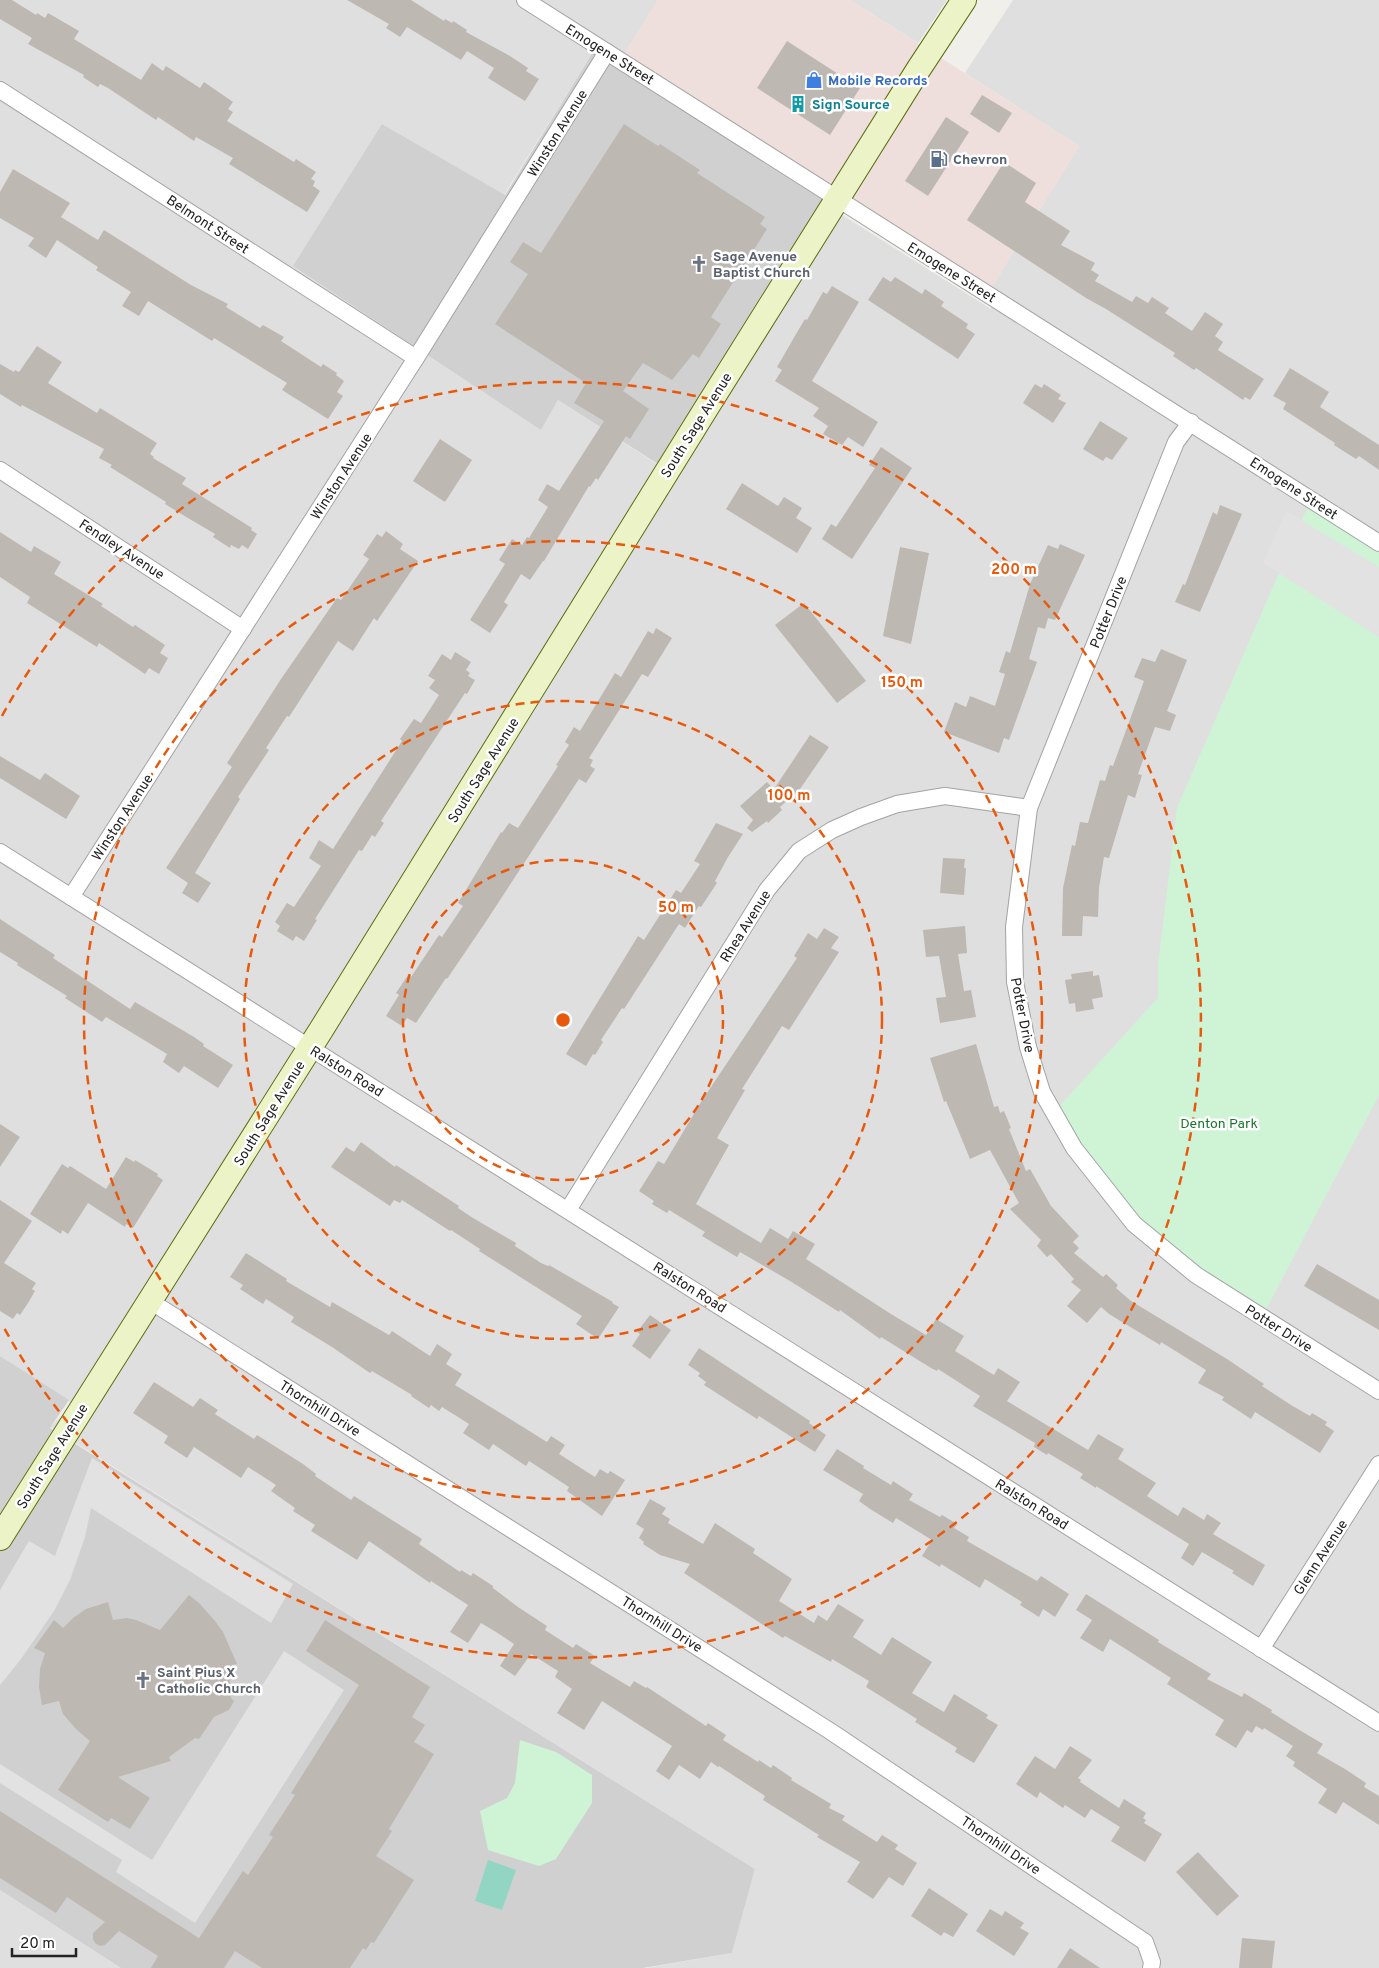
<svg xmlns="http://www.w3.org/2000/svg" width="1379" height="1968" viewBox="0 0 1379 1968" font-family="Overpass,sans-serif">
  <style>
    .residential { fill: #e0dfdf }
    .commercial { fill: #efdfdc }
    .religious { fill: #d0d0d0 }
    .park { fill: #cef4d5 }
    .pitch { fill: #92d5c3 }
    .parking { fill: #e2e2e2 }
    .building { fill: #beb8b3 }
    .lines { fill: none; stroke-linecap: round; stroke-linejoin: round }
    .street-casing { stroke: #a3a3a3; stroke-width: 18 }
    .secondary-casing { stroke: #5b6f13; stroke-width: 26 }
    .street { stroke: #fff; stroke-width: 16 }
    .secondary { stroke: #ecf3c6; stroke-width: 24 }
    .ring { fill: none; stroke: #e8590c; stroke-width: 2.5; stroke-dasharray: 9 6 }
    .labels { text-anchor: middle; stroke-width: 5; stroke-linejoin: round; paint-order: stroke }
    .street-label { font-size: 14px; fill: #222; stroke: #fff }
    .shop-label { font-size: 14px; font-weight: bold; fill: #366cbe; stroke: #fff; text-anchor: start }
    .culture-label { font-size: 14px; font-weight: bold; fill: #0d838f; stroke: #fff; text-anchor: start }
    .service-label { font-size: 14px; font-weight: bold; fill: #4e5e75; stroke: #fff; text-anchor: start }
    .worship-label { font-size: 14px; font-weight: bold; fill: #5b616d; stroke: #fff; text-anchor: start }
    .park-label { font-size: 14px; fill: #1a762b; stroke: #fff }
    .centre { fill: #e8590c; stroke: #fff; stroke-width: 2.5 }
    .ring-label { font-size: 15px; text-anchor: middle; font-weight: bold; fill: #e8590c; stroke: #fff; stroke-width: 5; stroke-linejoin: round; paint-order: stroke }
  </style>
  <rect width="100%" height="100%" fill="#f1efea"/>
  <g class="residential">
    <polygon points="0,0 658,0 625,53 593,52 504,195 382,124 541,430 558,400 660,466 839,213 991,309 991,288 1079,146 965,73 1013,0 1379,0 1379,1968 646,1968 732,1953 755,1869 50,1427 73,1404 0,1356"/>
    <polygon points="850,0 947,0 918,43"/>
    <polygon points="0,1890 121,1968 0,1968"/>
  </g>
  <polygon class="commercial" points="658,0 850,0 1079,146 991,288 625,53"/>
  <g class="religious">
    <polygon points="593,52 826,200 661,466 558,400 541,430 293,266 382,124 505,195"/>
    <polygon points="0,1356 69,1400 50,1428 755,1869 732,1953 643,1968 121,1968 0,1890"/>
  </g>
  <g class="park">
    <polygon points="1311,499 1379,543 1379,1095 1262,1317 1134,1224 1054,1112 1158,998 1158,965 1177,808"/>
    <polygon points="520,1740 556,1752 592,1775 592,1803 556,1859 539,1866 488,1850 480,1811 507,1798 515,1783"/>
  </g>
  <polygon class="pitch" points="488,1860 516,1870 502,1910 475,1901"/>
  <g class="parking">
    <polygon points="1286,511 1379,567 1379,637 1263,563"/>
    <polygon points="92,1458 293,1584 271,1623 91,1508 85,1537 70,1580 54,1611 21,1659 0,1685 0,1590 29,1541 55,1556"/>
    <polygon points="284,1651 344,1690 195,1923 116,1872 122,1860 0,1783 0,1764 152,1860"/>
  </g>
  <g class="building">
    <polygon points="0,0 12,0 36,15 37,13 45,18 48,13 79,31 74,39 141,80 152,63 163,71 166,66 200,88 204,82 233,102 228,109 233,112 227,121 294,162 296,159 316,172 311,179 315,181 313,186 320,191 307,212 229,164 233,158 196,137 194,141 158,117 156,120 108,88 100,84 98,87 83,77 84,75 28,44 32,38 0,19"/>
    <polygon points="347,0 411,0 444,21 445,19 452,23 453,21 467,30 466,32 510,56 528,68 526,71 539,79 525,101 488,78 494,68 467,51 461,60 407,27 400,37 386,28 389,24"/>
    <polygon points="787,41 860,88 830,135 757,88"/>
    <polygon points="982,95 1012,113 999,133 970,114"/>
    <polygon points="946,117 969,132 928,196 905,181"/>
    <polygon points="624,124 658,146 660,144 700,170 697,173 765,217 760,224 767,229 711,317 721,324 699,358 693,354 672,380 643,363 623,391 649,409 630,439 626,436 598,480 596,478 590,487 589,486 544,561 543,561 530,580 521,574 504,602 508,605 490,633 470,620 505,564 499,560 512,539 522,545 527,537 529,538 548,507 538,500 547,484 559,491 604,421 574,403 586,383 495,324 528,274 510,262 523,242 541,253"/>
    <polygon points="1004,162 1036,183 1025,202 1070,231 1061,245 1095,263 1091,270 1099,275 1095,281 1132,302 1136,296 1148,303 1152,297 1169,308 1165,313 1192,331 1205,312 1223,324 1215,336 1223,342 1218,350 1264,379 1250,400 1245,397 1243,400 1196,368 1194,370 1173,356 1175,353 1106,309 1086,298 967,220"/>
    <polygon points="13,169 70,203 61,217 98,240 104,230 191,285 228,304 226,307 260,328 263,325 284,337 281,341 321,367 323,364 337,373 336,375 344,381 337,392 343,396 328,419 282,390 287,383 214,338 212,341 148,301 139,316 122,306 131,292 96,270 98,267 57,240 46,258 28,246 34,238 0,218 0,192"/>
    <polygon points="883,277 891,282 895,277 922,294 925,289 944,302 941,306 968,324 966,328 975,334 958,359 868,300"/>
    <polygon points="832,286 859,302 812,381 878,422 863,447 848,437 842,445 823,434 828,426 813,416 819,408 775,381 782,370 777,367 799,329 805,319 807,320 823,292 827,294"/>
    <polygon points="37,346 62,362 48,383 97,413 100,408 157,443 150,454 154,457 153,458 186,478 182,484 252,528 251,530 257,534 248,549 242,545 239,549 231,545 230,548 213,537 215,534 183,515 165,504 166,502 110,467 112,465 99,458 104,449 22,405 21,407 0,394 0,364 14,372 15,370 19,372"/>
    <polygon points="1290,368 1329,392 1320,407 1379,445 1379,470 1359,456 1356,459 1334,445 1335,443 1283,409 1286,403 1273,396"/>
    <polygon points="1035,384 1042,388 1044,384 1061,395 1058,399 1066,403 1053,423 1023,403"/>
    <polygon points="1100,421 1128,438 1112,460 1106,457 1103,461 1083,449"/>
    <polygon points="440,439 472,460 445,502 413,481"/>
    <polygon points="881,447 912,468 852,559 822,539 831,524 836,527 875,468 869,465"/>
    <polygon points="742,483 778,506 784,497 802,508 796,518 812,528 797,553 726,509"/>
    <polygon points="1220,505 1242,514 1200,612 1175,602 1183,584 1185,585 1213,512 1217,515"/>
    <polygon points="386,531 403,544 400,549 418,561 377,621 374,618 353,651 338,641 289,717 287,716 266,748 269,750 238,797 240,799 195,873 211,883 198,903 182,893 188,883 166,868 232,767 227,763 281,679 337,598 341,600 369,559 363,555 377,534 382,537"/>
    <polygon points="0,532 31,552 34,546 61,562 54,574 103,604 101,606 133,627 135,625 165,645 160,653 168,658 159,674 149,668 145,674 99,643 97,647 27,603 30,597 0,577"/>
    <polygon points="1060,544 1085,555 1055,620 1048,618 1045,629 1038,627 1029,659 1037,662 1009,740 1004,738 999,753 944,732 955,702 966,707 970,696 995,706 1005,674 999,672 1006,651 1010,653 1030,584 1048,545 1058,549"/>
    <polygon points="900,547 929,553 911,644 883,636"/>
    <polygon points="804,603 866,681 837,703 775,625"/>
    <polygon points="656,628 672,638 648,677 642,674 589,758 593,760 590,766 595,769 586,783 579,779 487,920 447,979 446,978 416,1023 407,1018 402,1026 386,1016 399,995 396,993 408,975 411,977 439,935 442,937 463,906 458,903 501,832 502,833 509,823 518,828 558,766 556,765 569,745 565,742 574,727 580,731 615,673 621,677 648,631 653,634"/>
    <polygon points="1161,649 1187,660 1167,711 1176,715 1170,731 1155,727 1138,774 1142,775 1135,798 1128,795 1109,858 1104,857 1099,888 1098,917 1083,916 1082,936 1062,936 1063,888 1072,845 1075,846 1080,822 1088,823 1100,780 1105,781 1110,765 1113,766 1144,681 1134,677 1142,658 1155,662"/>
    <polygon points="455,652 471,662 466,670 470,673 468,676 475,680 467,694 465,693 381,821 384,823 375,837 372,835 362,851 359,850 315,919 317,920 304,941 296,936 293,941 277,931 280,926 275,922 287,903 294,907 321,866 309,858 319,840 333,849 402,741 400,739 414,719 421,723 439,695 429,688 435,680 428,676 442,654 451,660"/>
    <polygon points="810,735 829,747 800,789 780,807 782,810 768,823 767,821 752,832 747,828 753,820 740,806 767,782 774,789"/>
    <polygon points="0,756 40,780 45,773 80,796 66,819 0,778"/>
    <polygon points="716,823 743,834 728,857 715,881 717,883 701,907 699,906 685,928 679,924 624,1009 622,1008 601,1040 603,1042 595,1055 593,1054 586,1066 566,1054 638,936 644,940 676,890 681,893 700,864 694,861"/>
    <polygon points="943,858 965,859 964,868 966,868 964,895 940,893"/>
    <polygon points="0,919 55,955 53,958 130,1009 135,1002 194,1037 204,1044 203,1046 233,1065 218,1088 184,1066 179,1073 163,1062 167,1054 106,1017 102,1022 65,998 67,996 17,965 18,963 0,952"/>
    <polygon points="965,926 967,953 958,954 964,991 971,990 976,1017 940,1023 936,998 946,997 939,956 926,957 923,930"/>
    <polygon points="824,928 839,937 831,948 839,952 789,1030 782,1026 742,1089 745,1090 717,1138 729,1145 696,1204 761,1243 770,1228 788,1239 793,1231 815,1244 806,1259 891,1314 926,1335 936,1319 964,1336 955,1351 994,1375 998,1368 1020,1382 1007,1401 1088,1450 1098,1434 1124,1449 1118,1459 1156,1483 1147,1496 1178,1516 1183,1507 1204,1520 1207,1514 1221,1523 1213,1534 1265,1565 1253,1586 1232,1573 1234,1571 1202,1552 1193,1566 1181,1558 1189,1544 1096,1486 1096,1488 1080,1478 1083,1474 1048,1453 1047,1455 1034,1447 1035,1443 973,1406 980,1396 938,1369 937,1371 931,1368 881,1337 880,1339 840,1310 839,1312 790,1281 740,1252 737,1257 702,1236 705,1232 669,1210 667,1213 652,1204 654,1201 639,1191 658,1161 664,1164 701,1102 797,958 794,956 808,933 817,939"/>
    <polygon points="1093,971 1093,976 1099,975 1103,997 1092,999 1094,1009 1076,1012 1075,1003 1069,1004 1065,980 1072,979 1071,974"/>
    <polygon points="976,1044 994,1107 998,1106 1000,1113 1004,1111 1011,1128 1009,1129 1026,1171 1030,1169 1051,1206 1079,1236 1073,1242 1079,1248 1074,1253 1103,1277 1106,1274 1118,1285 1116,1288 1131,1301 1227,1359 1264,1384 1262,1386 1291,1405 1310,1416 1312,1413 1327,1422 1325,1425 1334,1431 1320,1453 1255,1412 1251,1419 1222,1400 1224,1397 1198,1383 1206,1370 1161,1342 1160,1345 1109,1314 1101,1307 1087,1323 1067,1306 1081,1290 1071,1282 1074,1279 1051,1254 1047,1257 1037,1246 1041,1240 1010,1209 1019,1203 990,1150 970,1159 946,1101 944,1102 930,1058"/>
    <polygon points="0,1124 20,1137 0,1167"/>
    <polygon points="361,1142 395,1167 396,1165 459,1206 458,1208 473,1218 516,1243 515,1246 541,1263 548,1266 549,1265 613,1302 612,1303 619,1307 598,1339 576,1324 582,1316 479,1251 480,1249 451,1230 450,1231 402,1200 400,1203 394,1200 390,1206 331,1167 346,1147 354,1152"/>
    <polygon points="126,1157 134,1162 135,1160 158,1174 157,1176 163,1180 133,1228 126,1224 125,1227 88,1203 68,1234 62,1230 61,1234 30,1214 62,1164 68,1168 70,1166 106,1189"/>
    <polygon points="0,1200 32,1221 4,1263 36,1283 32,1289 35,1291 28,1303 20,1315 17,1313 13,1319 0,1311"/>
    <polygon points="246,1253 287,1279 286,1281 330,1307 332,1302 389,1335 392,1331 430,1356 437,1344 452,1354 446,1364 462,1374 455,1385 547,1442 551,1436 565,1445 559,1454 595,1477 600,1469 608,1474 610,1471 625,1480 602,1516 567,1491 569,1487 529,1461 526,1466 493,1444 489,1450 463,1433 469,1424 442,1407 439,1411 431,1405 429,1408 411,1396 412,1395 372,1371 370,1373 332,1347 291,1322 294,1317 266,1299 263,1304 240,1289 243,1285 230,1277"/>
    <polygon points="1317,1264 1379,1300 1379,1330 1304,1286"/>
    <polygon points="650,1315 671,1330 650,1359 632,1346 640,1334 637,1332"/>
    <polygon points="699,1348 810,1421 809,1423 826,1435 815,1452 759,1416 757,1419 704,1385 706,1382 698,1376 700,1373 688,1365"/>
    <polygon points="154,1382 193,1407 200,1398 218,1410 215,1414 229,1423 254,1439 257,1435 303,1464 316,1474 315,1476 351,1500 354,1496 403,1527 422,1539 419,1544 460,1572 461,1570 471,1576 473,1573 493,1586 493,1588 518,1607 547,1626 545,1630 573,1648 576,1644 595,1656 590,1663 630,1687 634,1681 646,1688 647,1687 706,1726 708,1723 726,1735 723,1740 758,1762 759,1760 771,1768 773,1765 792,1778 791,1780 831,1804 829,1808 845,1816 842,1820 877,1842 882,1835 898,1845 895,1849 917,1863 903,1886 889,1877 873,1899 847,1882 860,1862 817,1837 819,1835 763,1800 765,1796 719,1766 718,1767 711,1762 700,1779 679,1765 669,1780 656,1771 672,1746 602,1701 584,1730 557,1713 572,1689 555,1677 558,1671 531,1654 515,1676 500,1666 514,1644 496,1632 481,1623 468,1643 450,1632 468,1605 431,1581 430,1583 369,1541 357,1560 311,1531 315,1525 293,1511 295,1508 271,1491 276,1485 248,1467 241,1478 194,1447 187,1458 164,1443 168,1436 133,1413"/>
    <polygon points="837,1449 864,1466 863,1468 891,1485 893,1481 913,1494 909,1500 940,1517 942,1515 957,1524 954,1528 969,1537 967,1541 1037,1581 1041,1576 1069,1594 1055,1617 1043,1609 1039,1617 1020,1605 1022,1602 985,1579 980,1588 941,1564 940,1567 922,1556 932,1540 896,1518 893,1523 870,1509 859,1501 863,1494 823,1470"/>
    <polygon points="650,1499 666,1508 662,1514 670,1519 668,1523 703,1544 715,1523 755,1549 753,1553 792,1579 779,1601 814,1623 818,1615 827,1621 838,1604 864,1620 853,1637 881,1655 892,1637 932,1662 912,1693 944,1712 954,1694 988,1715 986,1718 998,1725 974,1763 955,1752 957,1748 915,1722 917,1719 866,1687 869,1681 832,1659 831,1662 785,1636 783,1638 684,1573 690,1564 660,1555 643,1544 644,1542 639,1538 644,1529 636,1524"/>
    <polygon points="1086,1594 1159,1640 1158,1642 1211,1674 1207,1679 1242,1697 1244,1693 1272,1710 1271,1712 1301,1731 1323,1744 1317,1753 1345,1769 1366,1783 1364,1787 1379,1796 1379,1825 1343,1802 1336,1814 1318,1803 1327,1789 1293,1766 1295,1762 1286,1756 1293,1746 1264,1728 1263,1730 1256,1726 1252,1733 1247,1730 1236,1748 1215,1735 1224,1720 1167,1684 1171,1678 1110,1639 1103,1652 1080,1638 1092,1620 1076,1610"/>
    <polygon points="189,1595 199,1603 215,1621 223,1632 237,1664 232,1665 232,1668 229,1668 231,1698 234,1701 229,1710 214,1717 199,1739 195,1738 169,1757 171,1761 118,1777 150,1798 130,1829 111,1818 108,1822 58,1790 90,1741 77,1730 63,1714 59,1701 42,1705 39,1687 40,1669 45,1653 34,1648 54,1620 63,1628 73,1618 86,1609 108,1602 113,1620 127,1618 136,1620 160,1630"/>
    <polygon points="325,1620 430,1687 412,1717 425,1725 414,1742 434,1754 389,1829 392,1831 376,1856 414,1880 374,1943 371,1942 366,1950 363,1948 350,1968 262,1968 235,1951 224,1968 151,1968 158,1956 119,1931 105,1945 100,1946 95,1943 93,1939 93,1933 105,1922 67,1897 56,1913 0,1878 0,1811 199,1938 243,1871 248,1875 273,1837 269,1835 295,1795 291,1793 359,1685 306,1651"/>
    <polygon points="1070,1746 1092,1760 1078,1778 1081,1780 1080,1782 1119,1808 1124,1799 1146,1813 1143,1818 1146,1820 1144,1823 1162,1834 1145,1862 1111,1841 1120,1827 1091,1809 1085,1818 1065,1805 1063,1808 1040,1792 1037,1798 1016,1784 1035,1756 1055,1769"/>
    <polygon points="1198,1852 1239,1896 1217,1916 1176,1872"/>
    <polygon points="929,1888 968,1914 953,1937 944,1932 941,1936 911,1916"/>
    <polygon points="990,1909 1002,1916 1005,1911 1024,1923 1020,1928 1029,1933 1014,1956 976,1931"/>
    <polygon points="1242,1938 1275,1941 1272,1968 1239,1968"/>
    <polygon points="1070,1948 1100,1968 1057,1968"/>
  </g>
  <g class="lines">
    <g class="street-casing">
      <g id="street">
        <polyline points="525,0 1379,543"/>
        <polyline points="0,90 416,358"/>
        <polyline points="1191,422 1176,442 1029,808 1014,927 1015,982 1028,1047 1042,1092 1074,1148 1134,1224 1196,1275 1379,1391"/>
        <polyline points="0,470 243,629"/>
        <polyline points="0,852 1379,1723"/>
        <polyline points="71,897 416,358 607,52"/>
        <polyline points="568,1210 767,890 799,851 832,830 861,817 897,804 945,796 1029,808"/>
        <polyline points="150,1301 830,1731 1145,1942 1152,1962 1151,1968"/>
        <polyline points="1261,1649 1379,1464"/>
      </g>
    </g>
    <g class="secondary-casing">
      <polyline id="secondary" points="0,1538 321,1030 707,407 918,70 964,0"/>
    </g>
    <use href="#street" class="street"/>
    <use href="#secondary" class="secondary"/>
  </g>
  <g class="ring">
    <circle cx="563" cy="1020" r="160"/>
    <circle cx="563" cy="1020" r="319"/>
    <circle cx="563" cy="1020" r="479"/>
    <path d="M2 716A638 638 0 1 1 2 1324"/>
  </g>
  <defs>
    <g id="shop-bare" transform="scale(1.35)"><path d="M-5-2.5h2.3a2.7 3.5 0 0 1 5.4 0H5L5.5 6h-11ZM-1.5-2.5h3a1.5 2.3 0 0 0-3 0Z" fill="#3f7fe0" stroke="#fff" stroke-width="2.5" paint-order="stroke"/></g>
    <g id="building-bare" transform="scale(1.35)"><path d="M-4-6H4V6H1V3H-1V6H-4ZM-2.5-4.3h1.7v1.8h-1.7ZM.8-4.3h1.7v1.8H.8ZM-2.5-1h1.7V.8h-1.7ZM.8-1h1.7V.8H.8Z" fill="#0f9aa8" stroke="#fff" stroke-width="2.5" paint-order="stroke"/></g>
    <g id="fuel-bare" transform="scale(1.35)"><path d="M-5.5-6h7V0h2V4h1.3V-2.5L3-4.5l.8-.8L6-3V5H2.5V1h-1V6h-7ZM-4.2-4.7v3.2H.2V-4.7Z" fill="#5c6f8a" stroke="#fff" stroke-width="2.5" paint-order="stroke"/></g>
    <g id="church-bare" transform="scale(1.35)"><path d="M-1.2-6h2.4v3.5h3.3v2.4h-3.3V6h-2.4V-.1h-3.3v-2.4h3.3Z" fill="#6b7280" stroke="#fff" stroke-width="2.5" paint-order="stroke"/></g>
  </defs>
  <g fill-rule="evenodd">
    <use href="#shop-bare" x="814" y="80"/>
    <use href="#building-bare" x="798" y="104"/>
    <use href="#fuel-bare" x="939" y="159"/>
    <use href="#church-bare" x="699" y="264"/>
    <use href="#church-bare" x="143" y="1680"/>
  </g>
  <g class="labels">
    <g class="street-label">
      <text transform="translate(610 54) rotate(32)" y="5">Emogene Street</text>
      <text transform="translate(557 133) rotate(-58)" y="5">Winston Avenue</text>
      <text transform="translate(208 224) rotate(33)" y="5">Belmont Street</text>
      <text transform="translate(952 272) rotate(32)" y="5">Emogene Street</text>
      <text transform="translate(696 425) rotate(-58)" y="5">South Sage Avenue</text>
      <text transform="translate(341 476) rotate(-57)" y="5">Winston Avenue</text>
      <text transform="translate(1294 488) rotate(33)" y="5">Emogene Street</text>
      <text transform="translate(122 549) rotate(33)" y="5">Fendley Avenue</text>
      <text transform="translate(1108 612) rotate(-68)" y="5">Potter Drive</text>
      <text transform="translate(483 770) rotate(-58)" y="5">South Sage Avenue</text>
      <text transform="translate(122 817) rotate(-57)" y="5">Winston Avenue</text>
      <text transform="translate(745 926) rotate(-58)" y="5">Rhea Avenue</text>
      <text transform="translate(1023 1015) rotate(79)" y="5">Potter Drive</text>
      <text transform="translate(347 1071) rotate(32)" y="5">Ralston Road</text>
      <text transform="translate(269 1113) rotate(-58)" y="5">South Sage Avenue</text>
      <text transform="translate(690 1287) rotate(32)" y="5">Ralston Road</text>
      <text transform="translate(1279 1328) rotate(32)" y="5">Potter Drive</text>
      <text transform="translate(320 1408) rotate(32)" y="5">Thornhill Drive</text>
      <text transform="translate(52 1456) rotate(-58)" y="5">South Sage Avenue</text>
      <text transform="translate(1032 1504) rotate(32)" y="5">Ralston Road</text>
      <text transform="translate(1320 1557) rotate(-57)" y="5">Glenn Avenue</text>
      <text transform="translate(662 1624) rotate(32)" y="5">Thornhill Drive</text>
      <text transform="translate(1001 1845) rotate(34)" y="5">Thornhill Drive</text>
    </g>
    <g class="shop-label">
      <text x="828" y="85">Mobile Records</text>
    </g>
    <g class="culture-label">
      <text x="812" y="109">Sign Source</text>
    </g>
    <g class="service-label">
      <text x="953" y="164">Chevron</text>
    </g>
    <g class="worship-label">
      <text x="713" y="261">Sage Avenue<tspan x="713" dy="16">Baptist Church</tspan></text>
      <text x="157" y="1677">Saint Pius X<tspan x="157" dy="16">Catholic Church</tspan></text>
    </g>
    <g class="park-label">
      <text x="1219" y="1128">Denton Park</text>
    </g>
  </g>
  <circle cx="563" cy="1020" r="8" class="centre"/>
  <g class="ring-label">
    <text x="1014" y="574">200 m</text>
    <text x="902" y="687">150 m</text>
    <text x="789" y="800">100 m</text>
    <text x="676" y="912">50 m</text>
  </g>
  <path d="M12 1948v8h64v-8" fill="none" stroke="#222222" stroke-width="2.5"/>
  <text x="20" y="1948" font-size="15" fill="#222222" stroke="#ffffff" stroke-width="4" paint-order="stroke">20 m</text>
</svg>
